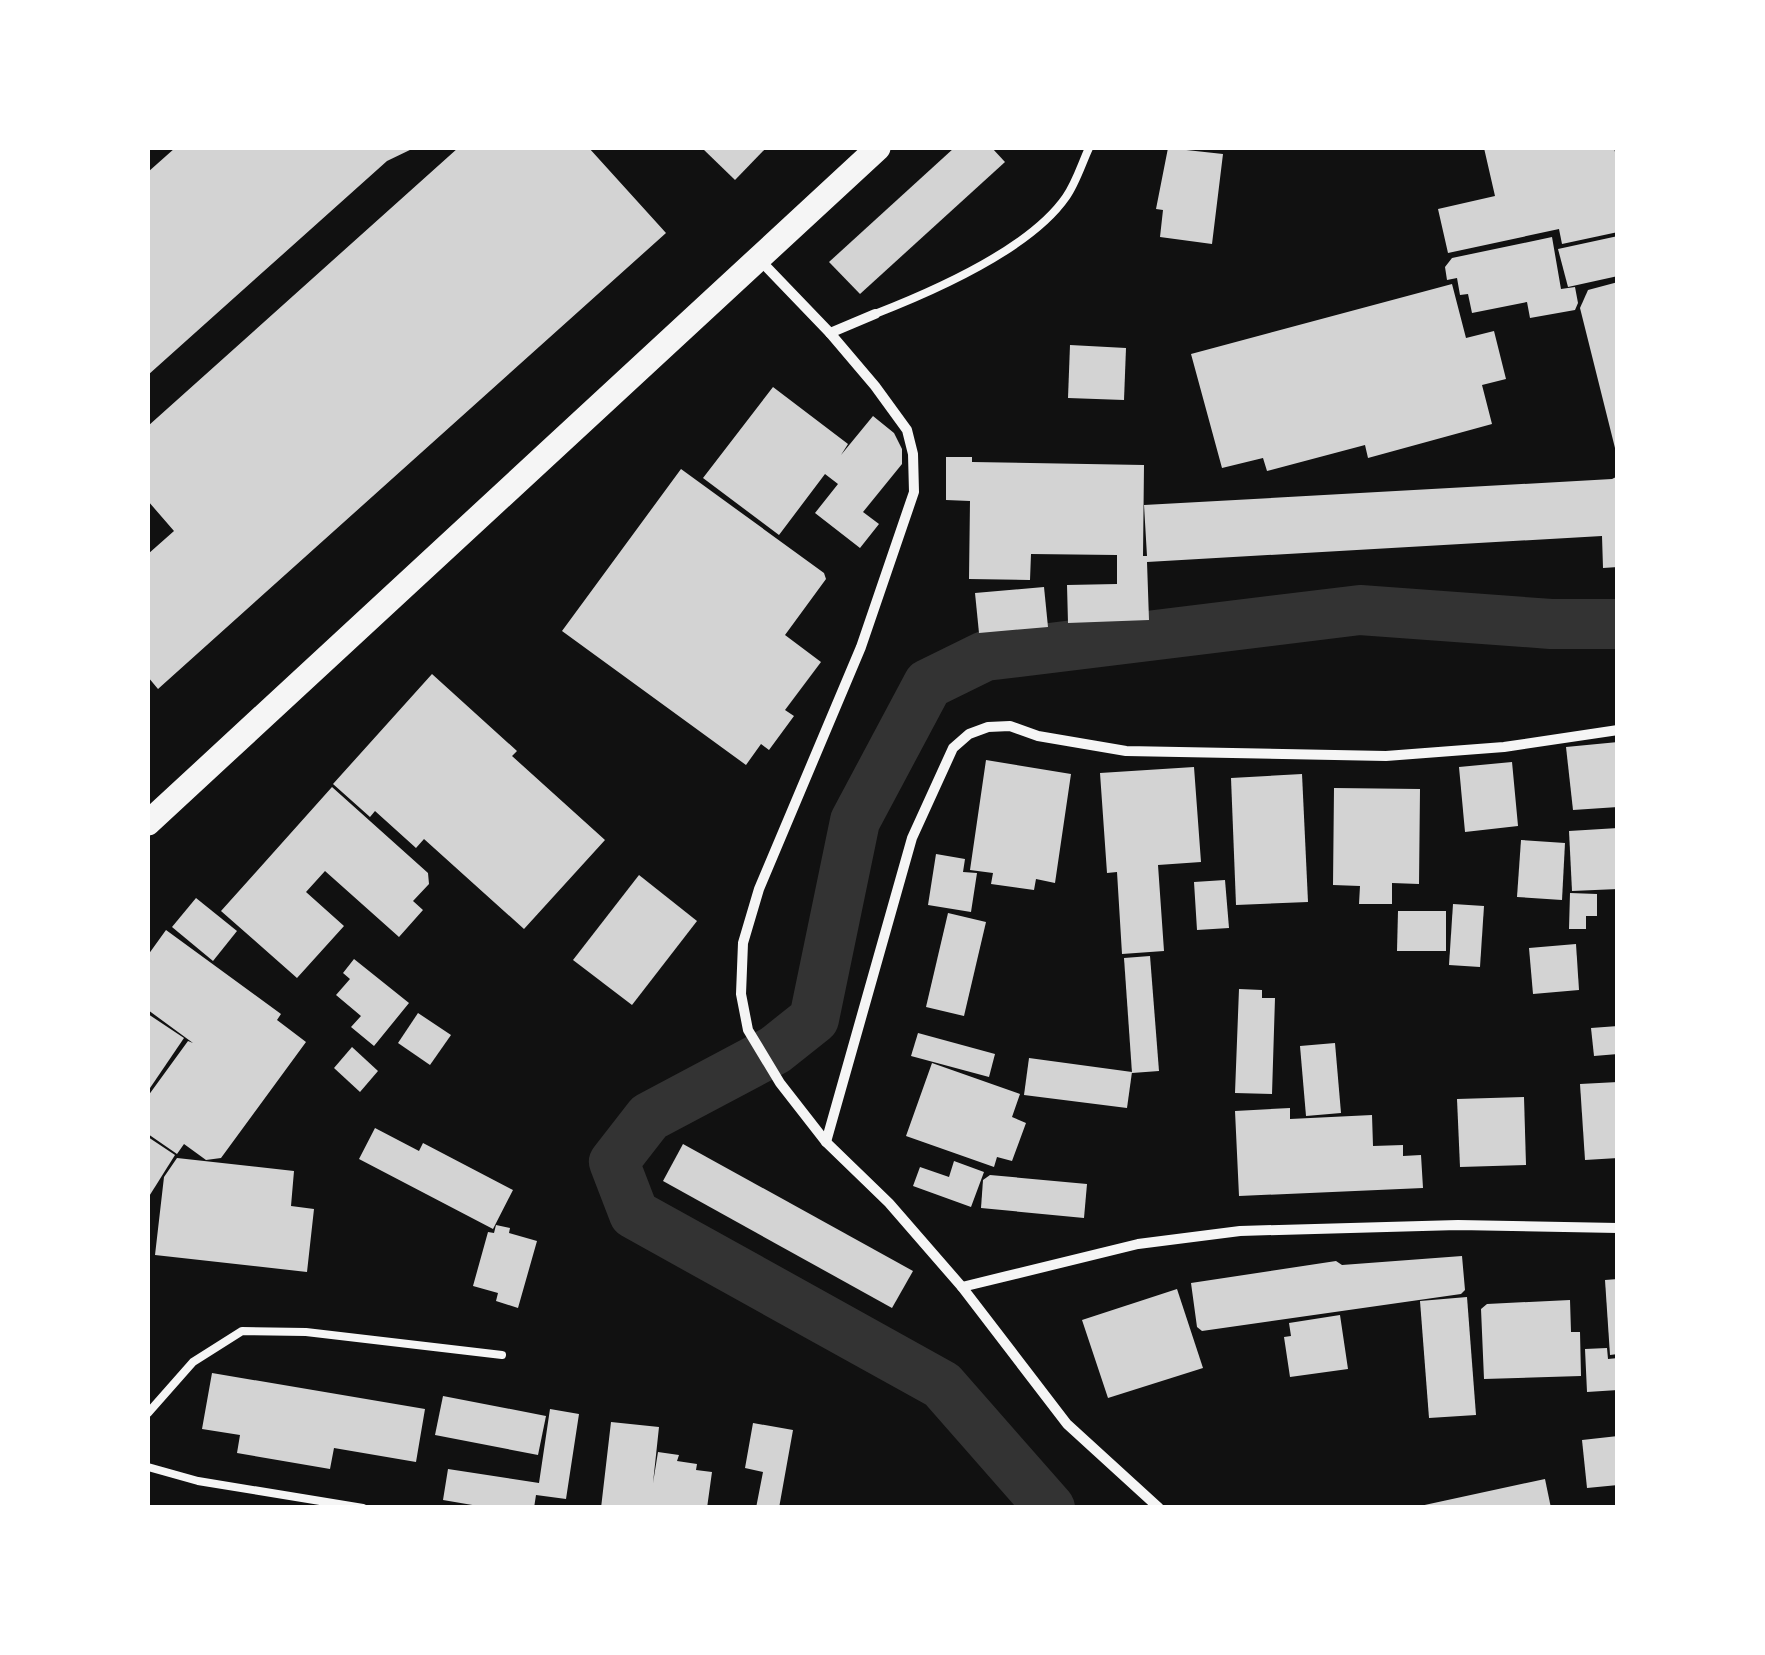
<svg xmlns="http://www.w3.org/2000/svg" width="1765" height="1655" viewBox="0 0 1765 1655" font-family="'Sofia Sans Condensed',sans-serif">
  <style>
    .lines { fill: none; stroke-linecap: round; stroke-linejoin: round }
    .canal { stroke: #333; stroke-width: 50 }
    .building { fill: #d3d3d3 }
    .service { stroke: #f5f5f5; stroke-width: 8 }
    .minor { stroke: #f5f5f5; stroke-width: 10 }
    .primary { stroke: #f5f5f5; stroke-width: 25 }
  </style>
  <rect width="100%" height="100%" fill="#111"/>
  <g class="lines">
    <polyline class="canal" points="1050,1508 942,1385 634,1214 614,1162 649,1117 775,1050 814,1019 855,821 928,684 985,656 1360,610 1551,624 1618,624"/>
  </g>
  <g class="building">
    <polygon points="175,148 414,148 387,161 148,375 148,172"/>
    <polygon points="458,148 589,148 666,233 158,689 148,677 148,554 174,531 148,501 148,426"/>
    <polygon points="702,148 766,148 735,180"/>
    <polygon points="954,148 992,148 1005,162 860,294 829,262"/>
    <polygon points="1168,148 1223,154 1212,244 1160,237 1163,210 1156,209"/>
    <polygon points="1484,148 1614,148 1618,164 1618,232 1562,244 1559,229 1448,253 1438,209 1495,196"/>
    <polygon points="1618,236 1618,276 1568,287 1558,249"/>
    <polygon points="1552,237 1561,289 1575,287 1578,303 1575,310 1530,318 1527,302 1472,313 1468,294 1460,295 1457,278 1447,280 1445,267 1452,258"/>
    <polygon points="1618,282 1618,452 1616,452 1580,308 1588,290"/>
    <polygon points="1452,284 1466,338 1494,331 1506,379 1482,385 1492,424 1368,458 1365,445 1267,471 1263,458 1222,468 1191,354"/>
    <polygon points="1070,345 1126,348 1124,400 1068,398"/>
    <polygon points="773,387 848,444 841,455 873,416 894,433 902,449 902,464 863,512 879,524 860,548 815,513 838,484 825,474 779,535 703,478"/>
    <polygon points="946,457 972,457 972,462 1144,465 1143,556 1147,556 1144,505 1612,479 1618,476 1618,567 1603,568 1602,536 1147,562 1149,620 1068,623 1067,585 1117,584 1117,555 1031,554 1030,580 969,579 970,501 946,500"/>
    <polygon points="681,469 824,573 826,579 785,635 821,662 785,710 794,716 769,750 761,744 746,765 562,631"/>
    <polygon points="1044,587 1048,627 979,633 975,593"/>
    <polygon points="432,674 517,751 512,756 605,840 524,929 424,839 416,848 375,811 370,817 333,784"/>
    <polygon points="1618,742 1618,807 1573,810 1566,747"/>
    <polygon points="986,760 1071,774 1055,883 1036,879 1034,890 991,884 993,873 970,870"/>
    <polygon points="1512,762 1518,826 1465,832 1459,767"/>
    <polygon points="1194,767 1201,862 1158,865 1164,951 1122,954 1117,872 1107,873 1100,773"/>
    <polygon points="1302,774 1308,902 1236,905 1231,778"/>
    <polygon points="332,787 428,873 429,884 413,901 423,910 399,937 325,871 306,892 344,926 297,978 221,911"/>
    <polygon points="1334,788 1420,789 1419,884 1392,883 1392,904 1359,904 1360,886 1333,885"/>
    <polygon points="1618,828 1618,889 1572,891 1569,831"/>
    <polygon points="1521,840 1565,843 1562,900 1517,897"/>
    <polygon points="936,854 965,859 963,872 977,873 971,912 928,905"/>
    <polygon points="639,875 697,921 632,1005 573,960"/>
    <polygon points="1225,880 1229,928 1197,930 1194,882"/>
    <polygon points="1570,893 1597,894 1597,916 1586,916 1586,929 1569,929"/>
    <polygon points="196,898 237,931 213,961 172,927"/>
    <polygon points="1453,904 1484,906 1480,967 1449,965"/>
    <polygon points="1398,911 1446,911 1446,951 1397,951"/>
    <polygon points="948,913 986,922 964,1016 926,1007"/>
    <polygon points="166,930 281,1014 277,1020 306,1042 221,1158 206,1160 184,1144 177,1154 148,1134 148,1096 188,1041 193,1043 148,1010 148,955"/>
    <polygon points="1576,944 1579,990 1533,994 1529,948"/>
    <polygon points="1150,956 1159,1071 1132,1073 1124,958"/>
    <polygon points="354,959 409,1003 374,1046 351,1027 361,1016 336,995 350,979 343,973"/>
    <polygon points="1239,989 1262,990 1262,998 1275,998 1272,1094 1235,1093"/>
    <polygon points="418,1013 451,1035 430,1065 398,1043"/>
    <polygon points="148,1014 184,1038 148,1091"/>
    <polygon points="1618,1026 1618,1054 1594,1056 1591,1028"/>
    <polygon points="918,1033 995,1054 989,1077 911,1056"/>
    <polygon points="1335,1043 1341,1113 1306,1116 1300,1046"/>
    <polygon points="352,1047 378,1071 360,1092 334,1068"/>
    <polygon points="1029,1058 1132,1072 1127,1108 1024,1095"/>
    <polygon points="932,1063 1020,1094 1012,1117 1026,1123 1012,1161 997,1157 994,1167 906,1136"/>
    <polygon points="1618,1082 1618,1158 1585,1160 1580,1084"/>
    <polygon points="1524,1097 1526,1165 1460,1167 1457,1099"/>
    <polygon points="1290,1108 1290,1119 1372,1115 1373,1146 1403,1145 1403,1156 1421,1155 1423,1188 1239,1196 1235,1111"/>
    <polygon points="375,1128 419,1151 423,1143 513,1190 493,1229 359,1159"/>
    <polygon points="148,1137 175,1155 148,1198"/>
    <polygon points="683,1144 913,1271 892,1308 663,1181"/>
    <polygon points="177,1158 294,1171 291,1206 314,1209 307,1272 155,1255 164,1177"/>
    <polygon points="954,1161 984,1172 971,1207 913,1186 920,1167 949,1177"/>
    <polygon points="990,1175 1087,1184 1084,1218 981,1208 983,1180"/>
    <polygon points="496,1225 510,1228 509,1233 537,1241 518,1308 496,1301 498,1293 473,1286 488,1232 494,1233"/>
    <polygon points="1462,1256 1465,1290 1461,1294 1202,1331 1197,1327 1191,1283 1336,1261 1342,1265"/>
    <polygon points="1618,1279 1618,1354 1610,1355 1605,1280"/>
    <polygon points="1177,1289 1203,1368 1108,1398 1082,1320"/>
    <polygon points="1467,1297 1476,1415 1429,1418 1420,1301"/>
    <polygon points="1570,1300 1571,1332 1580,1332 1581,1376 1484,1379 1481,1309 1487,1304"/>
    <polygon points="1340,1315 1348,1369 1290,1377 1284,1337 1291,1336 1289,1323"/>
    <polygon points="1607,1348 1608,1359 1618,1358 1618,1390 1587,1392 1585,1349"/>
    <polygon points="212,1373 425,1409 416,1462 334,1448 330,1469 237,1453 240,1435 202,1429"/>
    <polygon points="443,1396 546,1416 538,1455 435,1435"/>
    <polygon points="550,1409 579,1414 566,1499 536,1495 534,1508 490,1508 443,1500 448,1469 539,1483"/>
    <polygon points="611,1422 659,1427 653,1483 658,1452 679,1455 677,1461 697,1464 696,1470 712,1472 707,1508 601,1508"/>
    <polygon points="753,1423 793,1430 779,1508 756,1508 763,1472 745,1468"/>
    <polygon points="1618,1436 1618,1485 1587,1488 1582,1440"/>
    <polygon points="1545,1479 1551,1508 1420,1508 1420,1506"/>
  </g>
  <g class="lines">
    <g class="service">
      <path d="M875,314C934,291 1030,249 1066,197C1076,183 1082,163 1089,148"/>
      <polyline points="148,1413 193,1362 242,1331 306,1332 502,1355"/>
      <polyline points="148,1467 198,1481 363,1508"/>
    </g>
    <g class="minor">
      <polyline points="758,258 830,333 875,386 907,430 913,454 914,492 861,647 759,889 743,943 741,994 748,1030 780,1083 826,1142 889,1203 962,1287 1067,1424 1159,1508"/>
      <polyline points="830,333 875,314"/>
      <polyline points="826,1142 912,838 953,748 969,734 988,727 1010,726 1038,736 1126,751 1386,756 1504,747 1618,730"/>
      <polyline points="962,1287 1138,1244 1240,1231 1458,1225 1618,1228"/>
    </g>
    <polyline class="primary" points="148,823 878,148"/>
  </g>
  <rect width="1765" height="1655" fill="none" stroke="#ffffff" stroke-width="300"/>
</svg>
